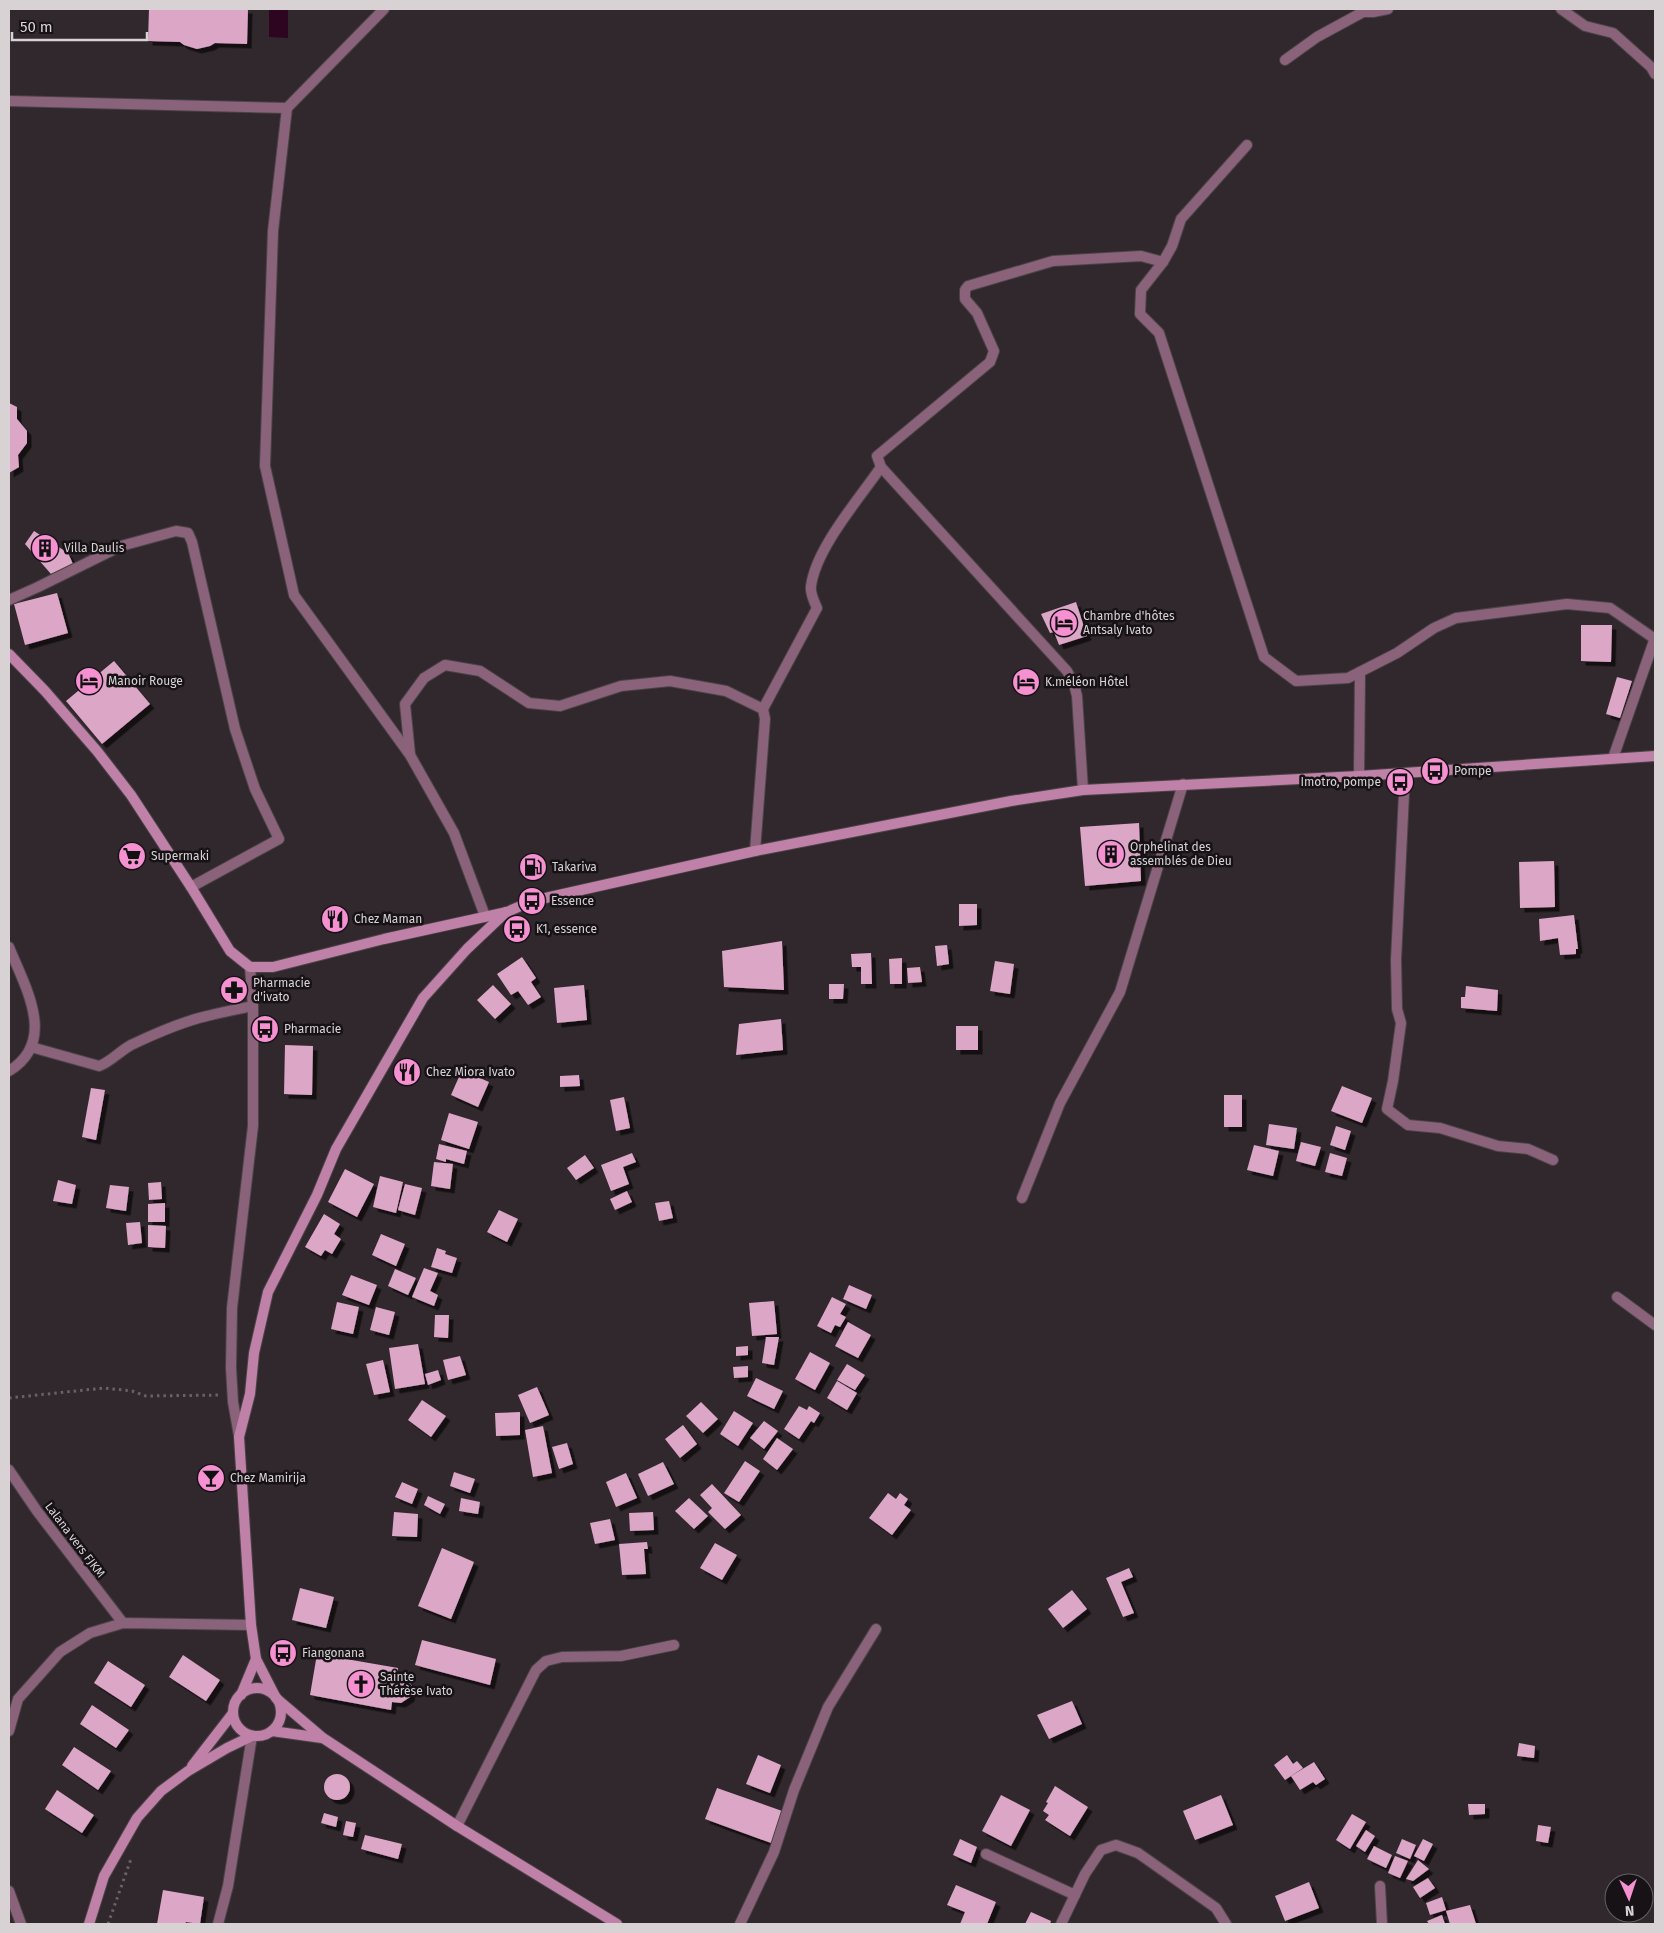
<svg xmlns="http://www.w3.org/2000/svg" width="1664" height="1933" viewBox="0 0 1664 1933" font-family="'Fira Sans',sans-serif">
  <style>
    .water { fill: #2d0521 }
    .building { fill: #dca6c6; filter: url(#shadow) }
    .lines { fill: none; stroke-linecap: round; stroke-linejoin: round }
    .lane-casing { stroke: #4c4348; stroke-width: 12 }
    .street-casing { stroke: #4c4348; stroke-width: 12 }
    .secondary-casing { stroke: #4c4348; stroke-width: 12 }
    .path { stroke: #696165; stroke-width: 3; stroke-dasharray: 2.5 4; stroke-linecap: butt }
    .lane { stroke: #8a637b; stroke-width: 10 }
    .street { stroke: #8a637b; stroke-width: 10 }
    .secondary { stroke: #c081a8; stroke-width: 10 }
    .labels { text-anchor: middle; stroke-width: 5; stroke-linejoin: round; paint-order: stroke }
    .poi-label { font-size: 12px; fill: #d8d2d5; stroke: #161215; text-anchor: start }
    .street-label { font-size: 12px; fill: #d8d2d5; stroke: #161215 }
  </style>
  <defs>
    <filter id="shadow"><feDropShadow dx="4.5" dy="4.5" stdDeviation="0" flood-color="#0009"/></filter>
  </defs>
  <rect width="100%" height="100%" fill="#31282d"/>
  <polygon class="water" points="269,9 288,9 288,38 269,37"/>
  <g class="building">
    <polygon points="149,9 248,9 247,44 215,43 210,46 197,49 184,45 180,42 148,41"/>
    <polygon points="9,403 17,407 17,419 27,431 27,443 18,455 19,467 9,473"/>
    <polygon points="34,531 68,553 73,564 51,574 25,544"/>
    <polygon points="57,593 68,633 25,645 14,604"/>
    <polygon points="1076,602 1087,636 1059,645 1054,632 1050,633 1041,614"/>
    <polygon points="1581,625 1612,625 1611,662 1581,661"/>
    <polygon points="114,661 150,704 102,744 66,701"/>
    <polygon points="1617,677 1632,681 1620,718 1606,714"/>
    <polygon points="1139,823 1141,881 1085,886 1080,827"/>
    <polygon points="1554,861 1555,907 1520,908 1519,862"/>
    <polygon points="959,904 977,904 977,925 959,926"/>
    <polygon points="1574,915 1578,949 1576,949 1576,954 1560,955 1558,938 1540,941 1539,919"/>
    <polygon points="782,941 784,990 724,987 722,951"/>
    <polygon points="947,945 949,964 937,966 935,946"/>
    <polygon points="871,953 872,984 861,984 861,967 852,967 851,954"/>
    <polygon points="522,957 536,978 531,982 541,997 528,1005 518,991 511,995 497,974"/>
    <polygon points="902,958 902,984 890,984 889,959"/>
    <polygon points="995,961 1014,964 1010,994 990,991"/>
    <polygon points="920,967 922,982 908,983 907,968"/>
    <polygon points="829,984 844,984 843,999 829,999"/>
    <polygon points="493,985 511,1004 495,1019 477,1000"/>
    <polygon points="584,985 587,1020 557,1023 554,988"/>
    <polygon points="1466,986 1498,990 1497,1011 1461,1008 1461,997 1465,997"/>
    <polygon points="781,1019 783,1050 736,1055 739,1024"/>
    <rect x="956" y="1026" width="22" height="24"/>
    <polygon points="285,1045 313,1046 312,1095 284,1094"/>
    <polygon points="462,1070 489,1082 478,1107 451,1095"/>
    <polygon points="579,1075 580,1086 560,1087 560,1076"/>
    <polygon points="1342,1086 1372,1098 1362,1123 1331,1111"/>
    <polygon points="91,1088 105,1090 96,1140 82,1137"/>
    <rect x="1224" y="1095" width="18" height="32"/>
    <polygon points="624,1097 630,1128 616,1131 610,1100"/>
    <polygon points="449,1113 478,1122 469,1149 441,1140"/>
    <polygon points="1269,1124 1297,1128 1294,1149 1266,1145"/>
    <polygon points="1336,1126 1351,1131 1345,1150 1330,1145"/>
    <polygon points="1301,1142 1321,1147 1315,1166 1296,1161"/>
    <polygon points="439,1144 467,1151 464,1164 446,1159 446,1162 436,1159"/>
    <polygon points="1254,1145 1279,1151 1273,1176 1247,1170"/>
    <polygon points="632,1153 636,1162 623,1167 629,1184 611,1191 601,1165"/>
    <polygon points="1330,1153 1347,1158 1342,1176 1325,1172"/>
    <polygon points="585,1155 594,1168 576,1180 567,1168"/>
    <polygon points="434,1162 453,1164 450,1189 431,1186"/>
    <polygon points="345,1169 374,1184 357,1217 328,1202"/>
    <polygon points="380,1176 403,1182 396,1213 373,1207"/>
    <polygon points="58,1180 76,1185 72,1204 53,1201"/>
    <polygon points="161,1182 162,1199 149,1200 148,1183"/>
    <polygon points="405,1184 422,1188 415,1215 398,1210"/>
    <polygon points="110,1185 129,1187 126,1211 106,1208"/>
    <polygon points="627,1191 632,1202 615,1210 610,1199"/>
    <polygon points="669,1201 673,1218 659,1221 655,1203"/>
    <polygon points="165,1203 165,1222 148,1222 148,1204"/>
    <polygon points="499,1210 518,1219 507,1242 487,1232"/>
    <polygon points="324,1214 340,1224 334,1234 341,1239 332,1254 325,1250 321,1256 305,1247"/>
    <polygon points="140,1222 142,1243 128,1245 126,1223"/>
    <polygon points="148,1225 166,1226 165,1248 148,1247"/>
    <polygon points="381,1234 405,1244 396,1266 372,1255"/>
    <polygon points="437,1248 446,1251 445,1254 457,1258 452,1273 431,1267"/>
    <polygon points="424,1268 438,1273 430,1291 438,1295 434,1306 412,1297"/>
    <polygon points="395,1269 416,1278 408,1295 388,1286"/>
    <polygon points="351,1275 377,1285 369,1305 342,1295"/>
    <polygon points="849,1285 872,1295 866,1309 843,1299"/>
    <polygon points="832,1297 846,1304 840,1314 846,1317 840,1327 835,1325 831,1333 817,1326"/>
    <polygon points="774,1301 777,1334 752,1336 749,1303"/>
    <polygon points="337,1302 359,1307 353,1334 331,1329"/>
    <polygon points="376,1307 395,1312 389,1335 370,1330"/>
    <polygon points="435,1315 449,1315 448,1338 434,1337"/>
    <polygon points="848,1322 871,1335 858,1358 835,1346"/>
    <polygon points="766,1337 779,1337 774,1365 762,1363"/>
    <polygon points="418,1344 425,1384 395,1389 389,1348"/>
    <polygon points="748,1346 748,1355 736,1356 736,1347"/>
    <polygon points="810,1352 830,1363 815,1390 795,1379"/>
    <polygon points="460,1356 466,1375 448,1380 443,1360"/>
    <polygon points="383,1360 390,1392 374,1395 366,1364"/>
    <polygon points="847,1364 865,1375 855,1390 837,1380"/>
    <polygon points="748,1366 748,1377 734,1378 733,1367"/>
    <polygon points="438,1370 441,1380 428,1385 425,1374"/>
    <polygon points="756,1378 783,1391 774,1409 747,1396"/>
    <polygon points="837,1381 857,1393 847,1410 827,1398"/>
    <polygon points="537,1387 549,1415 530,1423 518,1395"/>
    <polygon points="422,1400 446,1416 431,1437 408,1420"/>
    <polygon points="701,1402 718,1419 703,1433 686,1416"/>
    <polygon points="799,1406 807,1410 809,1406 820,1413 814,1423 811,1421 799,1439 784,1429"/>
    <polygon points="734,1411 753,1423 738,1446 720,1434"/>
    <polygon points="520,1412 520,1435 496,1436 495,1413"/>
    <polygon points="764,1421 778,1431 764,1449 750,1438"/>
    <polygon points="683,1425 697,1444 680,1458 665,1439"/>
    <polygon points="543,1426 552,1473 533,1477 525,1430"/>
    <polygon points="777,1438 793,1449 777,1470 763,1459"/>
    <polygon points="567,1443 573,1464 559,1469 552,1447"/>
    <polygon points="745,1461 760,1471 739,1502 724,1493"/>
    <polygon points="663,1462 674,1484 648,1496 638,1474"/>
    <polygon points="454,1472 475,1479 470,1493 450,1486"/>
    <polygon points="626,1473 637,1498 616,1507 606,1482"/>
    <polygon points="402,1482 418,1489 412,1504 395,1497"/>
    <polygon points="712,1484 741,1515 725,1529 708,1512 712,1508 700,1495"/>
    <polygon points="888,1493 896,1499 900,1493 908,1499 904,1505 911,1510 892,1535 869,1518"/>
    <polygon points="428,1496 445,1504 440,1514 424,1505"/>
    <polygon points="461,1498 480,1502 478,1514 459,1511"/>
    <polygon points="689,1498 708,1516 694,1529 675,1511"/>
    <polygon points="394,1512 418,1514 417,1537 392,1536"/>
    <polygon points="653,1512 654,1530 630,1531 629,1513"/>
    <polygon points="610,1519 615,1540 595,1544 590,1523"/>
    <polygon points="647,1542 648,1549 644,1549 646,1574 622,1575 619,1544"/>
    <polygon points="715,1543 737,1555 722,1580 700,1568"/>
    <polygon points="442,1548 474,1562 451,1619 418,1606"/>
    <polygon points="1129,1568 1133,1577 1121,1582 1134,1613 1123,1617 1106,1578"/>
    <polygon points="300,1588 334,1597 326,1628 292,1620"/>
    <polygon points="1072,1590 1087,1609 1063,1628 1048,1609"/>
    <polygon points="422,1640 496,1659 490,1685 415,1665"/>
    <polygon points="317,1654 398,1668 397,1675 406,1677 412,1686 410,1697 401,1703 392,1702 391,1710 310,1695"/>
    <polygon points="183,1655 220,1680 206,1701 169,1677"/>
    <polygon points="108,1661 145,1685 131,1707 94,1683"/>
    <polygon points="1072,1701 1082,1724 1049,1739 1037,1715"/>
    <polygon points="92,1705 129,1730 116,1748 80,1724"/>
    <polygon points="1519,1743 1535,1746 1534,1758 1517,1756"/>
    <polygon points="74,1747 111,1771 98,1790 62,1765"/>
    <polygon points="758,1755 781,1765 770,1793 746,1784"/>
    <polygon points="1287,1755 1293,1764 1297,1761 1303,1768 1285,1780 1274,1765"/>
    <polygon points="1314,1762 1325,1779 1316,1785 1313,1782 1300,1790 1291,1776"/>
    <circle cx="337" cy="1787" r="13"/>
    <polygon points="1055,1786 1088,1807 1070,1836 1045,1820 1049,1815 1043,1811 1048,1803 1046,1802"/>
    <polygon points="717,1788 785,1812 774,1844 705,1819"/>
    <polygon points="57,1790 94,1815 82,1833 45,1809"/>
    <polygon points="1001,1795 1030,1810 1011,1846 982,1831"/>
    <polygon points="1221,1795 1233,1825 1195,1840 1183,1811"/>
    <polygon points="1468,1804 1485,1804 1485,1814 1469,1815"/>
    <polygon points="324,1813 338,1817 336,1827 321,1823"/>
    <polygon points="1352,1814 1366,1822 1350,1849 1336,1840"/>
    <polygon points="346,1821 356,1823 353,1837 343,1835"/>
    <polygon points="1538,1825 1551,1827 1548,1843 1536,1841"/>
    <polygon points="1366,1830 1375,1836 1365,1852 1356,1846"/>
    <polygon points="365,1835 402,1844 398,1859 361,1849"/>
    <polygon points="960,1839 977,1847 971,1863 953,1855"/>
    <polygon points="1402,1839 1416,1845 1410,1859 1396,1853"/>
    <polygon points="1423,1839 1433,1844 1424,1861 1414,1856"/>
    <polygon points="1374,1846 1392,1855 1386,1868 1367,1859"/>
    <polygon points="1395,1856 1408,1861 1400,1878 1388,1873"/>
    <polygon points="1418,1860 1429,1869 1413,1881 1406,1879"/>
    <polygon points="1428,1878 1435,1888 1420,1898 1413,1887"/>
    <polygon points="1309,1882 1319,1908 1285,1921 1275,1896"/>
    <polygon points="956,1885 996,1902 987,1924 960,1924 965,1912 947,1905"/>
    <polygon points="163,1890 204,1897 200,1924 186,1922 185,1924 157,1924"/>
    <polygon points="1442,1897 1446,1910 1430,1915 1426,1903"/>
    <polygon points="1470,1905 1476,1924 1450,1924 1446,1911"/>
    <polygon points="1031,1912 1051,1921 1050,1924 1025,1924"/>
    <polygon points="1442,1915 1445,1924 1429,1924 1427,1921"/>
  </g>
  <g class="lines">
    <g class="lane-casing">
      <g id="lane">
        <polyline points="9,600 38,587 121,546 176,531 188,533 192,542 235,729 255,789 279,839 191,887"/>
        <polyline points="457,1826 536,1670 546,1661 562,1657 621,1656 674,1645"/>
        <polyline points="986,1854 1075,1895"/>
        <polyline points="740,1924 774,1852 794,1790 828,1707 876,1629"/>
      </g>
    </g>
    <g class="street-casing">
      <g id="street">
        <polyline points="384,9 287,108 273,231 265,466 294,595 410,755 454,833 485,916"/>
        <polyline points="1561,9 1585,26 1613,33 1651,67 1655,74"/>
        <polyline points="1285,60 1317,37 1363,12 1373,12 1388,9"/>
        <polyline points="9,101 287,108"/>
        <polyline points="1163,262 1141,290 1140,314 1159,333 1264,657 1296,681 1348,678 1397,653 1434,628 1456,618 1567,604 1610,608 1655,639"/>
        <path d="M763,709L817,608C814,601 810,594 811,586C816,548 859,499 881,467"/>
        <polyline points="410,754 405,704 424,678 445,665 480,671 529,703 560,706 621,686 670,681 726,691 763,709 765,719 755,851"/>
        <polyline points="1613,758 1655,638"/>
        <polyline points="1405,773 1396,960 1397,1009 1401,1023 1393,1081 1387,1109 1408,1125 1440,1128 1498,1146 1528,1149 1553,1160"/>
        <polyline points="1359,776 1360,672"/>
        <polyline points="1083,790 1077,696 1074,684 1067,671 881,467 877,456 990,362 994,351 977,313 965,299 965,290 968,286 1053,261 1141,256 1163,262 1172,246 1181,219 1247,145"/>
        <path d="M9,947C25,987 58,1041 9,1071"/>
        <path d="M31,1047L99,1066C109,1063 120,1051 131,1045C152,1035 185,1021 207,1016C222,1012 238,1009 253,1006"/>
        <polyline points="1022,1198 1060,1103 1120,992 1183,784"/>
        <polyline points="1617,1297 1655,1325"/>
        <polyline points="239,1436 233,1402 231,1368 232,1308 253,1126 253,1006 250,967"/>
        <polyline points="9,1470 37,1511 123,1623"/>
        <polyline points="9,1731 18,1699 60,1652 90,1633 123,1623 251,1625"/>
        <polyline points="1380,1886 1382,1924"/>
        <polyline points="9,1891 21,1924"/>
        <polyline points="218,1924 228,1886 252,1736"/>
        <polyline points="1061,1924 1085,1874 1101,1850 1116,1845 1138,1853 1216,1908 1226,1924"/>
      </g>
    </g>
    <g class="secondary-casing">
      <g id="secondary">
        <polyline points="9,654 45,691 97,751 131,795 191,887 230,951 250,967 273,967 384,939 507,912 532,901 755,851 1011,801 1083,790 1359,776 1655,756"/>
        <polyline points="506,912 467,949 423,998 336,1149 317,1195 268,1292 254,1353 250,1394 239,1437 251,1625 256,1659 276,1698 323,1738 457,1826 617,1924"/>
        <circle cx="257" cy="1712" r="24"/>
        <polyline points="241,1695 256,1659"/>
        <polyline points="272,1731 322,1738"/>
        <polyline points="192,1766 233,1713"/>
        <polyline points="89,1924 104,1876 137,1818 161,1791 188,1771 227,1748 252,1736"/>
      </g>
    </g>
    <g class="path">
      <polyline points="9,1398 104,1388 132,1391 146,1396 221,1395"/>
      <polyline points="108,1924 131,1859"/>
    </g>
    <use href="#lane" class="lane"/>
    <use href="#street" class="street"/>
    <use href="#secondary" class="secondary"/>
  </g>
  <defs>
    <g id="building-disc" transform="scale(1.4375)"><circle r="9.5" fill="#f590d1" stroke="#161215"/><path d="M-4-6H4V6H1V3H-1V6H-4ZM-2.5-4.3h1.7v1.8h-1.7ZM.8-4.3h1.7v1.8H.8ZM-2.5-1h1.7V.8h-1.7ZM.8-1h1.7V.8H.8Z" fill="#111"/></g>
    <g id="hotel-disc" transform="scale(1.4375)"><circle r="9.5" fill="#f590d1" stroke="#161215"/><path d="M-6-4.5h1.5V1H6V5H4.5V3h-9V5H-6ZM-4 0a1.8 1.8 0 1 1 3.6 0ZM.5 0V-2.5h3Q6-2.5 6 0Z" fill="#111"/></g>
    <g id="bus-disc" transform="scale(1.4375)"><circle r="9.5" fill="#f590d1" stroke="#161215"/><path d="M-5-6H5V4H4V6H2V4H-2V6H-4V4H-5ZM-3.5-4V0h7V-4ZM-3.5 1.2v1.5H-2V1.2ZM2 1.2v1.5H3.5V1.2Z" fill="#111"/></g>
    <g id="supermarket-disc" transform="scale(1.4375)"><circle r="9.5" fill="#f590d1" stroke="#161215"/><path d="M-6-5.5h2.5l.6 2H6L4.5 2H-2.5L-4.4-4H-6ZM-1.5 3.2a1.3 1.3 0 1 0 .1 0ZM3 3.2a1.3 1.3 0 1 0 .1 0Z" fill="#111"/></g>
    <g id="fuel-disc" transform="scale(1.4375)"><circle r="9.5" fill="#f590d1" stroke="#161215"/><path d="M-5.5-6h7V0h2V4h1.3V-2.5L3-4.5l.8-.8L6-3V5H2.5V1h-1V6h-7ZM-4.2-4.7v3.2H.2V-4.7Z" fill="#111"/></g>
    <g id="restaurant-disc" transform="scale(1.4375)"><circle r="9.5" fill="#f590d1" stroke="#161215"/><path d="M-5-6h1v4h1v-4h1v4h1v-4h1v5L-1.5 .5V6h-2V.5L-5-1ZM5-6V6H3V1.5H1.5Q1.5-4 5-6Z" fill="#111"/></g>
    <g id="pharmacy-disc" transform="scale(1.4375)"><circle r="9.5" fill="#f590d1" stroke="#161215"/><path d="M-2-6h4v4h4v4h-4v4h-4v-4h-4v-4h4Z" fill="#111"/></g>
    <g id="bar-disc" transform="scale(1.4375)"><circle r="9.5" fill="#f590d1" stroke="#161215"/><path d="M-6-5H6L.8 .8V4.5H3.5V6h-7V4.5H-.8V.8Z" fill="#111"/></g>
    <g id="church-disc" transform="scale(1.4375)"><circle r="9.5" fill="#f590d1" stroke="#161215"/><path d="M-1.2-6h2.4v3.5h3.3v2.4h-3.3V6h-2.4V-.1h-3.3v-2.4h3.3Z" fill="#111"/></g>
  </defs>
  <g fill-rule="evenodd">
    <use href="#building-disc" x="45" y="548"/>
    <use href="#hotel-disc" x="1064" y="623"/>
    <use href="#hotel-disc" x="89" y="681"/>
    <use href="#hotel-disc" x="1026" y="682"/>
    <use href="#bus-disc" x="1435" y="771"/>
    <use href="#bus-disc" x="1400" y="782"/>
    <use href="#building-disc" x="1111" y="854"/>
    <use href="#supermarket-disc" x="132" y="856"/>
    <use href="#fuel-disc" x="533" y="867"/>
    <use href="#bus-disc" x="532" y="901"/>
    <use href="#restaurant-disc" x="335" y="919"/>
    <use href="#bus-disc" x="517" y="929"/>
    <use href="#pharmacy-disc" x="234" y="990"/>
    <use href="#bus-disc" x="265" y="1029"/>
    <use href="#restaurant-disc" x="407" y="1072"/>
    <use href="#bar-disc" x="211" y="1478"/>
    <use href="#bus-disc" x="283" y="1653"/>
    <use href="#church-disc" x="361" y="1684"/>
  </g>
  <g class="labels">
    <g class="poi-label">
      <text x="64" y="552">Villa Daulis</text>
      <text x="1083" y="620">Chambre d'hôtes<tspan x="1083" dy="14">Antsaly Ivato</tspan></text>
      <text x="108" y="685">Manoir Rouge</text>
      <text x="1045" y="686">K.méléon Hôtel</text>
      <text x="1454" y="775">Pompe</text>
      <text x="1381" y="786" text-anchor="end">Imotro, pompe</text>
      <text x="1130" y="851">Orphelinat des<tspan x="1130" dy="14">assemblés de Dieu</tspan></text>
      <text x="151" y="860">Supermaki</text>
      <text x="552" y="871">Takariva</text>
      <text x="551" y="905">Essence</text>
      <text x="354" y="923">Chez Maman</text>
      <text x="536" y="933">K1, essence</text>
      <text x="253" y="987">Pharmacie<tspan x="253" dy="14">d'ivato</tspan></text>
      <text x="284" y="1033">Pharmacie</text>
      <text x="426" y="1076">Chez Miora Ivato</text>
      <text x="230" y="1482">Chez Mamirija</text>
      <text x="302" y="1657">Fiangonana</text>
      <text x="380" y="1681">Sainte<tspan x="380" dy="14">Thérèse Ivato</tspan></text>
    </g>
    <g class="street-label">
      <text transform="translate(75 1540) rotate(53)" y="4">Lalana vers FJKM</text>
    </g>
  </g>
  <rect width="1664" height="1933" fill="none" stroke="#d8d2d5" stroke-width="20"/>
  <g transform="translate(1629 1898) rotate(177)"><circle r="24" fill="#161215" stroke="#645f62"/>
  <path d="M0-4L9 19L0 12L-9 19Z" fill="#f590d1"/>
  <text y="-8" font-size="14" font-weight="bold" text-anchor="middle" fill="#d8d2d5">N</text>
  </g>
  <path d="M12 32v8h135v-8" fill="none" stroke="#d8d2d5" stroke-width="2.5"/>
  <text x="20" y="32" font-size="15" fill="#d8d2d5" stroke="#161215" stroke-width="4" paint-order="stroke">50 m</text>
</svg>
